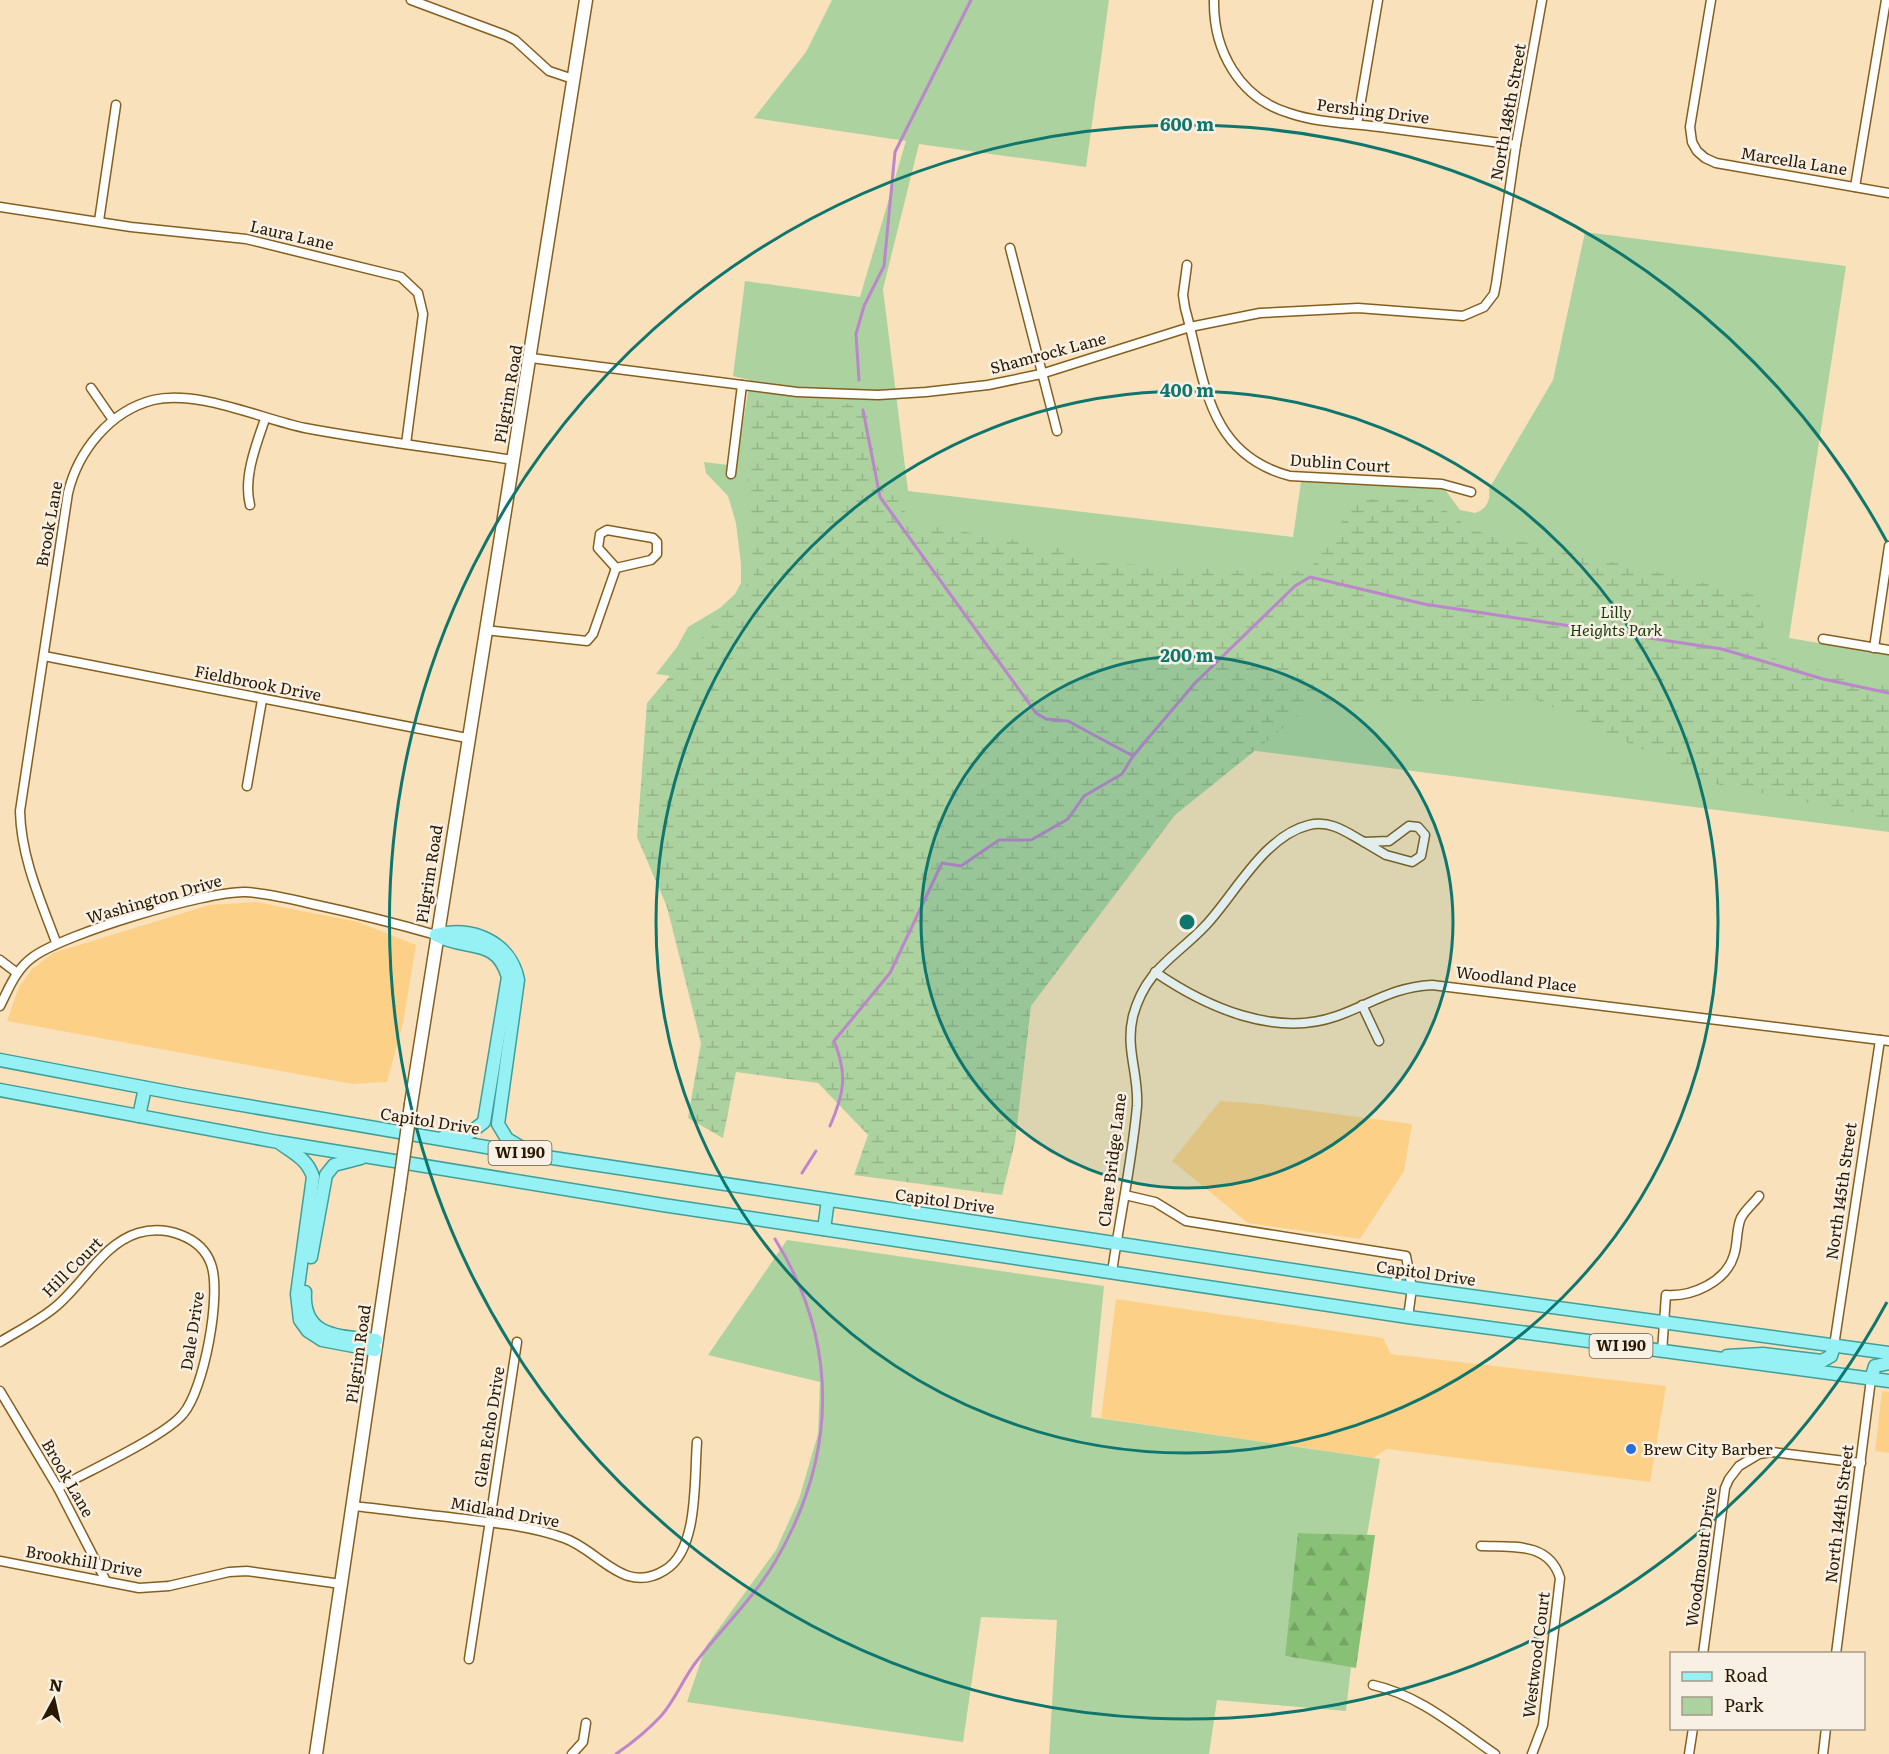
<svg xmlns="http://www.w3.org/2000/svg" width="1889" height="1754" viewBox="0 0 1889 1754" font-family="Literata,serif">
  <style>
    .built { fill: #fdd088 }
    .green { fill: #acd2a0 }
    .forest { fill: url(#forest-firs) }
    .wetland { fill: url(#wetland-marsh) }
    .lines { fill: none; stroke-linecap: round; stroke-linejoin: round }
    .stream { stroke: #bc85cc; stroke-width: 3 }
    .minor-casing { stroke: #845f1e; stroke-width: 11 }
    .secondary-casing { stroke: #845f1e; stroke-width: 15 }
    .primary-casing { stroke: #419f99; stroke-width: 15 }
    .minor { stroke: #fff; stroke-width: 8 }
    .secondary { stroke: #fff; stroke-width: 12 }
    .primary { stroke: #95f1f4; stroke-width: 12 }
    .secondary-bridge-casing { stroke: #845f1e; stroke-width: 15; stroke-linecap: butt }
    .secondary-bridge { stroke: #fff; stroke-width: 12 }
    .ring { fill: none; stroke: #0f766e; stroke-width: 3 }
    .poi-dot { fill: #246fda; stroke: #f8f0e4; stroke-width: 2 }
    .labels { text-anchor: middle; stroke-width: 5; stroke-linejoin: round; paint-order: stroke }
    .shield { fill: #f8f0e4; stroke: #665a44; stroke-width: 1.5 }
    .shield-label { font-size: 15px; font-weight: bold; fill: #281900 }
    .street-label { font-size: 16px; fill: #281900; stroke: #f8f0e4 }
    .park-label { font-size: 16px; font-style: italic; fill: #183d0a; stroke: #f8f0e4 }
    .poi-label { font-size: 16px; fill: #281900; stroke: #f8f0e4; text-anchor: start }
    .centre { fill: #0f766e; stroke: #f8f0e4; stroke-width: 3 }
    .ring-label { font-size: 18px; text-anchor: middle; font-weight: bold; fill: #0f766e; stroke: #f8f0e4; stroke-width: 5; stroke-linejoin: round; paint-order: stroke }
  </style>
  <defs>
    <pattern id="forest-firs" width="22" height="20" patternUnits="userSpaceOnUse" patternTransform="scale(1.5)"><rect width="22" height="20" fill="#88c076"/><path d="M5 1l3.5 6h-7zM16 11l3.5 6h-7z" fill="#75a464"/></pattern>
    <pattern id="wetland-marsh" width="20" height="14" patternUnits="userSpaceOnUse" patternTransform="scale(1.5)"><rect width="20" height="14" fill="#acd2a0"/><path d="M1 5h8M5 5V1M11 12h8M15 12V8" fill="none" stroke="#94b488"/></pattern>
  </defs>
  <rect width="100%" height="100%" fill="#f9e1bb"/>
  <g class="built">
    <polygon points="256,902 358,922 416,945 403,1023 387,1082 352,1084 7,1021 19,987 32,969 53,953 209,905"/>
    <polygon points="1220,1101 1261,1104 1412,1124 1404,1171 1360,1239 1248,1223 1172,1161"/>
    <polygon points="1116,1299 1383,1338 1391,1354 1666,1386 1650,1482 1387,1449 1373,1458 1101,1418"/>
    <polygon points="1882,1391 1889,1392 1889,1453 1875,1451"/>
  </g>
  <g class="green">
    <path d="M832,0H1109L1086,167L919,144L883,289L908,491L1293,537L1301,482L1439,487L1446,491L1460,510L1475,513C1486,510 1491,500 1489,489L1553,380L1585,232L1846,266L1789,638L1889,655V832L656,674L677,647L688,627L720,608L735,594L741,583V564L736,523L728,496L706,473L704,462L736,466L750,380L733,376L745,281L860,297L906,141L754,118L806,52Z"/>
    <polygon points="787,1240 1104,1286 1091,1417 1380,1459 1367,1535 1299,1533 1285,1656 1351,1667 1346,1711 1217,1700 1209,1754 1049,1754 1057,1620 981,1617 963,1742 687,1702 706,1646 776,1550 799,1499 818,1434 820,1382 708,1355"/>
  </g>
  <polygon class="forest" points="1298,1533 1375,1535 1356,1668 1285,1656"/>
  <polygon class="wetland" points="753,396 866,405 876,464 912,523 1067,549 1104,563 1262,572 1309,571 1357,499 1431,499 1471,530 1758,595 1769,657 1889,687 1889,819 1716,784 1537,700 1313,704 1175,815 1031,1006 1015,1142 1002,1195 854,1175 868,1135 818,1083 736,1072 723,1138 688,1118 701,1043 667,907 637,837 647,703 754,576 747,478"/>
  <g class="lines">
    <g class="stream">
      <polyline points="859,380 856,334 864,306 884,266 895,152 971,0"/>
      <polyline points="863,410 880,497 1036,713 1046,719 1068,721 1133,756"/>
      <path d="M830,1126C844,1094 848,1075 834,1041L890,973L942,863L961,866L999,840H1031L1068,819L1084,796L1122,774L1133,756L1195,683L1295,586L1310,577L1424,604L1722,649L1823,679L1889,693"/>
      <polyline points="802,1173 816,1151"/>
      <path d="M616,1754C632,1743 647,1731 661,1716C675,1700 683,1679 696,1662C721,1629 753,1599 775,1562C837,1456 840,1344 775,1239"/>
    </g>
    <g class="minor-casing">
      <g id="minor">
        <polyline points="411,0 505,35 515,40 549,71 573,79"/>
        <path d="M1214,0C1213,50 1239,98 1289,113C1318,123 1350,123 1380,127C1425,133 1471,139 1516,145"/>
        <polyline points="1711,0 1690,127 1692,142 1697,151 1705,158 1716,163 1889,193"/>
        <polyline points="1357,124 1378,0"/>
        <polyline points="1855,187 1886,0"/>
        <polyline points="0,207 131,227 246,239 401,277 418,293 423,314 406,444"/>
        <polyline points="99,221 116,105"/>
        <polyline points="1010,248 1057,431"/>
        <path d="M1187,265L1183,295L1185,308C1205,379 1206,454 1290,476L1442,484L1471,492"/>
        <polyline points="531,358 797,392 878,395 926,392 988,385 1041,374 1190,327 1260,313 1358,308 1463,316 1484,307 1494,294 1496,284 1516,145 1542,0"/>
        <polyline points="91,388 113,420"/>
        <polyline points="731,474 742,385"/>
        <path d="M250,505C243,478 256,445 265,419"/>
        <polygon points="607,530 653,538 657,542 657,554 651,560 616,568 598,548 600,534"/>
        <polyline points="485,630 587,641 593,634 616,568"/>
        <polyline points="1823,639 1889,650"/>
        <polyline points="1874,648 1889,546"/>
        <polyline points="44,656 467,738"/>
        <polyline points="247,786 262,700"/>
        <polygon points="1409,826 1418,827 1425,835 1421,856 1412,862 1386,855 1364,842 1389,841"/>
        <path d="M56,942C40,899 21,857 20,811L68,493C78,451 110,411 153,400C197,389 261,419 305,428C374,441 444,449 513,460"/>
        <polyline points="0,960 17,973"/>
        <path d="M1155,972C1206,1007 1275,1038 1337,1016C1371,1004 1393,987 1432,985L1889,1041"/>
        <polyline points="1362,1005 1379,1041"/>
        <path d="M0,1006C9,988 16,969 33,957C64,934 206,891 245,892C267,893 291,899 312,904C354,913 395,923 436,935"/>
        <polyline points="1125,1195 1155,1202 1186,1221 1406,1256 1412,1288 1408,1317"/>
        <path d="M1112,1272C1120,1217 1132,1162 1137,1106C1139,1074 1125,1049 1133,1016C1146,968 1176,957 1206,925C1235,894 1264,836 1309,825C1331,820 1346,832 1364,842"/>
        <path d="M0,1342C18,1331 38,1321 54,1308C83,1285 102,1244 138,1233C165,1225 201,1236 211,1264C222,1294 204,1390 183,1414C164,1437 88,1471 58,1488"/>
        <polyline points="1834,1346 1880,1040"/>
        <path d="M1662,1352L1666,1295C1692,1297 1726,1282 1734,1255C1738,1243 1736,1229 1741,1218C1745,1210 1754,1203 1759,1196"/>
        <polyline points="0,1391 58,1488 106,1581"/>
        <path d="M353,1506C384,1509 416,1514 448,1517C486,1522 528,1525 564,1538C599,1550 624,1596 665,1570C699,1550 694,1478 697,1442"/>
        <path d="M1481,1546C1513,1547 1549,1542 1560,1578L1543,1725L1532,1754"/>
        <polyline points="0,1561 139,1588 169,1586 229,1572 247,1571 341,1584"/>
        <polyline points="1703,1654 1725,1488 1729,1479 1739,1466 1759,1454 1772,1452 1861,1463"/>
        <polyline points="1836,1654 1871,1379"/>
        <polyline points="469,1659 517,1342"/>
        <path d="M1373,1685C1419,1695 1457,1728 1495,1754"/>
        <polyline points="572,1754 583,1742 586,1723"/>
        <polyline points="1689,1754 1693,1728"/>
        <polyline points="1823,1754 1826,1728"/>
      </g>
    </g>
    <g class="secondary-casing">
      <g id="secondary">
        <polyline points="411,1104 586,0"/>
        <polyline points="316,1754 399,1189"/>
      </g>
    </g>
    <g class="primary-casing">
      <g id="primary">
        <path d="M436,935C471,925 511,942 518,980L498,1124L507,1139L527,1151"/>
        <path d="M436,935C467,952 496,936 508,977L484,1122L471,1132L442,1138"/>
        <polyline points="0,1060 184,1095 533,1155 1412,1288 1889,1353"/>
        <polyline points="0,1090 278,1142 663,1205 1408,1317 1889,1381"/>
        <polyline points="139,1116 145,1088"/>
        <path d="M281,1144C295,1154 308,1160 313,1177L297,1294L300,1320L308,1331L322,1340L375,1350"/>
        <polyline points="824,1229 828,1200"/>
        <polyline points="311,1257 326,1175 334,1165 361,1158"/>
        <path d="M305,1292C302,1339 342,1336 376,1340"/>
        <polyline points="1727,1356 1763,1354 1822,1361 1831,1356 1834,1346"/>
        <polyline points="1871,1379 1875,1366 1889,1363"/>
      </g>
    </g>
    <use href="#minor" class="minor"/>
    <use href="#secondary" class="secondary"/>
    <use href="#primary" class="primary"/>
    <g class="secondary-bridge-casing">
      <polyline id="secondary-bridge" points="399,1189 411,1104"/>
    </g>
    <use href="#secondary-bridge" class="secondary-bridge"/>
  </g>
  <circle cx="1187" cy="922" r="266" fill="#0f766e" fill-opacity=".12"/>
  <g class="ring">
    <circle cx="1187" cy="922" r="266"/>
    <circle cx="1187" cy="922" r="531"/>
    <path d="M1887 1302A797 797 0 1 1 1887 542"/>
  </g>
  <circle class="poi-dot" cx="1631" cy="1449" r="6"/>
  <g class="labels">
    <g class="shield">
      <rect x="488.5" y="1141" width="63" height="24" rx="4.5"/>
      <rect x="1589.5" y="1334" width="63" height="24" rx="4.5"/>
    </g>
    <g class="shield-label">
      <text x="520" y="1158">WI 190</text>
      <text x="1621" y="1351">WI 190</text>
    </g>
    <g class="street-label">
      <text transform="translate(1373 111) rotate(7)" y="6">Pershing Drive</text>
      <text transform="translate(1508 112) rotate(-80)" y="6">North 148th Street</text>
      <text transform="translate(1794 161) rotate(9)" y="6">Marcella Lane</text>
      <text transform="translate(292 235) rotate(13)" y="6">Laura Lane</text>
      <text transform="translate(1048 353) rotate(-15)" y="6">Shamrock Lane</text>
      <text transform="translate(508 394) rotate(-80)" y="6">Pilgrim Road</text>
      <text transform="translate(1340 463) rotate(4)" y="6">Dublin Court</text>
      <text transform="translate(49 524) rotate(-80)" y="6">Brook Lane</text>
      <text transform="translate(258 683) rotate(11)" y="6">Fieldbrook Drive</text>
      <text transform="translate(429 874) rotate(-81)" y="6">Pilgrim Road</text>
      <text transform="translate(154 899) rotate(-16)" y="6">Washington Drive</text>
      <text transform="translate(1516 979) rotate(7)" y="6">Woodland Place</text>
      <text transform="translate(430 1121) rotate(9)" y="6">Capitol Drive</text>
      <text transform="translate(1112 1160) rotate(-83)" y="6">Clare Bridge Lane</text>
      <text transform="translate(1841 1191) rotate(-82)" y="6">North 145th Street</text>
      <text transform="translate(945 1201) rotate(8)" y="6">Capitol Drive</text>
      <text transform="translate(72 1267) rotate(-45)" y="6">Hill Court</text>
      <text transform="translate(1426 1273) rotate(8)" y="6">Capitol Drive</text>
      <text transform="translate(192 1331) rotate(-81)" y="6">Dale Drive</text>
      <text transform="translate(358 1354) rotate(-82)" y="6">Pilgrim Road</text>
      <text transform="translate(489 1427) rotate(-81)" y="6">Glen Echo Drive</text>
      <text transform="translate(68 1478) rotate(60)" y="6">Brook Lane</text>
      <text transform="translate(505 1512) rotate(10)" y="6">Midland Drive</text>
      <text transform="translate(1839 1514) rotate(-83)" y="6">North 144th Street</text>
      <text transform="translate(1701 1557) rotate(-82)" y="6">Woodmount Drive</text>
      <text transform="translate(84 1561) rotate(10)" y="6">Brookhill Drive</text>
      <text transform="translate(1536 1655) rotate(-83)" y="6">Westwood Court</text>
    </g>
    <g class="park-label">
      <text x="1616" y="618">Lilly<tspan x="1616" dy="18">Heights Park</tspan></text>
    </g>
    <g class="poi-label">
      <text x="1643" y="1455">Brew City Barber</text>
    </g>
  </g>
  <circle cx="1187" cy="922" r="9" class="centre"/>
  <g class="ring-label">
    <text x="1187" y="131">600 m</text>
    <text x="1187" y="397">400 m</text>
    <text x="1187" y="662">200 m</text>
  </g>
  <rect x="1670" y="1652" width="195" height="78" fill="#f8f0e4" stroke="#a59a89" stroke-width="1.5"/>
  <rect x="1682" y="1672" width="30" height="9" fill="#95f1f4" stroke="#a59a89" stroke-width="1.5"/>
  <text x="1724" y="1682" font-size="18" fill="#281900">Road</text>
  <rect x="1682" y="1697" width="30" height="18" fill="#acd2a0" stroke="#a59a89" stroke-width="1.5"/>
  <text x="1724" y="1712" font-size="18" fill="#281900">Park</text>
  <g transform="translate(54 1700) rotate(8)" stroke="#f8f0e4" stroke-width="4.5" paint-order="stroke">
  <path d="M0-4.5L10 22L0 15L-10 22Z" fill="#281900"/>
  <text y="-9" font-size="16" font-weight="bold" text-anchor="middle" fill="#281900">N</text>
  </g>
</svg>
